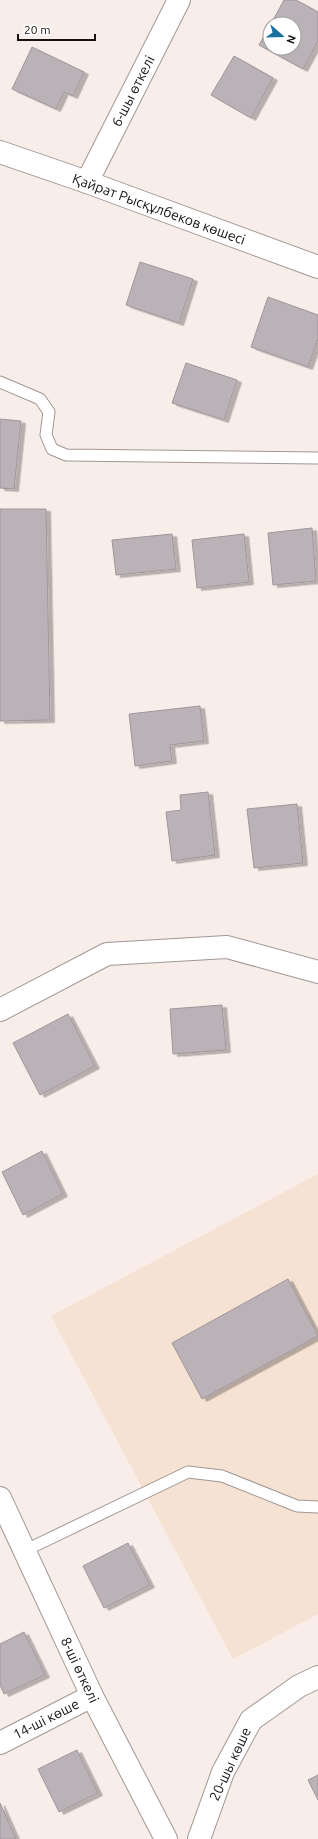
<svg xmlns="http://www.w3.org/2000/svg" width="318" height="1839" viewBox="0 0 318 1839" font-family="Ubuntu,sans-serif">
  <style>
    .industrial { fill: #f5e2d2 }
    .building { fill: #bbb2b8; stroke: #9f969c; filter: url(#shadow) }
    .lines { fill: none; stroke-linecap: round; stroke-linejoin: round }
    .lane-casing { stroke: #a19793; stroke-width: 13 }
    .street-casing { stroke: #a19793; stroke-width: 24 }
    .lane { stroke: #fff; stroke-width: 11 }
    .street { stroke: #fff; stroke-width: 22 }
    .labels { text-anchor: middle; stroke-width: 3; stroke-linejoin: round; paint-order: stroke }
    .street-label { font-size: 14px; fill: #151110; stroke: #fff }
  </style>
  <defs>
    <filter id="shadow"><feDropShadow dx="4.5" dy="2.5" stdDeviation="0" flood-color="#0004"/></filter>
  </defs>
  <rect width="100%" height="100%" fill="#f9ede9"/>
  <polygon class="industrial" points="318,1174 318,1614 233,1659 51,1316"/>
  <g class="building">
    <polygon points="284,0 296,0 318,12 318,41 303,69 259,45 270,25 270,48 294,48 294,24 271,24"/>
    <polygon points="32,47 84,72 73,96 64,92 56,109 12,89"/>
    <polygon points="234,56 273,78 251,118 211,95"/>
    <polygon points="140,262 193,279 179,323 126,305"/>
    <polygon points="268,297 318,315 318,339 308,367 251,347"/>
    <polygon points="186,363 237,380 224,420 172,403"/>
    <polygon points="0,419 21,421 14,489 0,488"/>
    <polygon points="0,509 46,509 50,720 0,721"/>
    <polygon points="312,528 316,581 273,585 268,533"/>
    <polygon points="172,534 176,569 116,575 112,540"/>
    <polygon points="244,534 249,582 197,588 192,540"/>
    <polygon points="200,706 204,741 170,745 172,761 135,766 129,714"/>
    <polygon points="208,792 215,855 172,861 166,812 181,810 180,795"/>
    <polygon points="297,804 303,863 254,868 247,809"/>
    <polygon points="222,1005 226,1050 173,1054 170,1009"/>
    <polygon points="68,1014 95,1066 40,1095 13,1043"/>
    <polygon points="42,1151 63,1194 23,1215 2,1172"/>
    <polygon points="288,1279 318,1336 202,1399 172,1343"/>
    <polygon points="128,1543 150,1585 104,1608 83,1566"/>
    <polygon points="24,1632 45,1675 4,1694 0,1685 0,1644"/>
    <polygon points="77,1750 98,1793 59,1812 38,1769"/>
    <polygon points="318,1775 318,1800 308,1780"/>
    <polygon points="0,1803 16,1839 0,1839"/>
  </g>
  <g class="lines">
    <g class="lane-casing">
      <g id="lane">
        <polyline points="0,382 40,399 49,412 46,435 52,449 66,455 318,458"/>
        <polyline points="24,1551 188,1472 222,1476 297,1506 318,1507"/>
      </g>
    </g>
    <g class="street-casing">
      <g id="street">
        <polyline points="0,152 87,182 318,267"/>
        <polyline points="87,182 179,0"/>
        <polyline points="0,1010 107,954 227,947 318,972"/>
        <polyline points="0,1498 92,1696 166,1839"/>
        <polyline points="0,1743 92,1696"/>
        <polyline points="199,1839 223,1772 251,1720 299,1686 318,1677"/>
      </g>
    </g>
    <use href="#lane" class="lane"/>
    <use href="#street" class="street"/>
  </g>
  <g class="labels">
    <g class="street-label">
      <text transform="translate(133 91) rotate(-63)" y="5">6-шы өткелі</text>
      <text transform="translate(159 209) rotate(20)" y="5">Қайрат Рысқұлбеков көшесі</text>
      <text transform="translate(80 1670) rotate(65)" y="5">8-ші өткелі</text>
      <text transform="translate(46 1719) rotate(-27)" y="5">14-ші көше</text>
      <text transform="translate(230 1764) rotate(-65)" y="5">20-шы көше</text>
    </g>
  </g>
  <g transform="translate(282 36) rotate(110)"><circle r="19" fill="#ffffff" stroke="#a1a09f"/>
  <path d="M0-3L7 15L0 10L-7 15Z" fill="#18709f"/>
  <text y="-6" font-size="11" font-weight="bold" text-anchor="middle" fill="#151110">N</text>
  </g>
  <path d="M18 34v6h77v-6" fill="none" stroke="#151110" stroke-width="2"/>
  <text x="24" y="34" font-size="12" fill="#151110" stroke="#ffffff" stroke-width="3" paint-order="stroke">20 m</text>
</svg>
